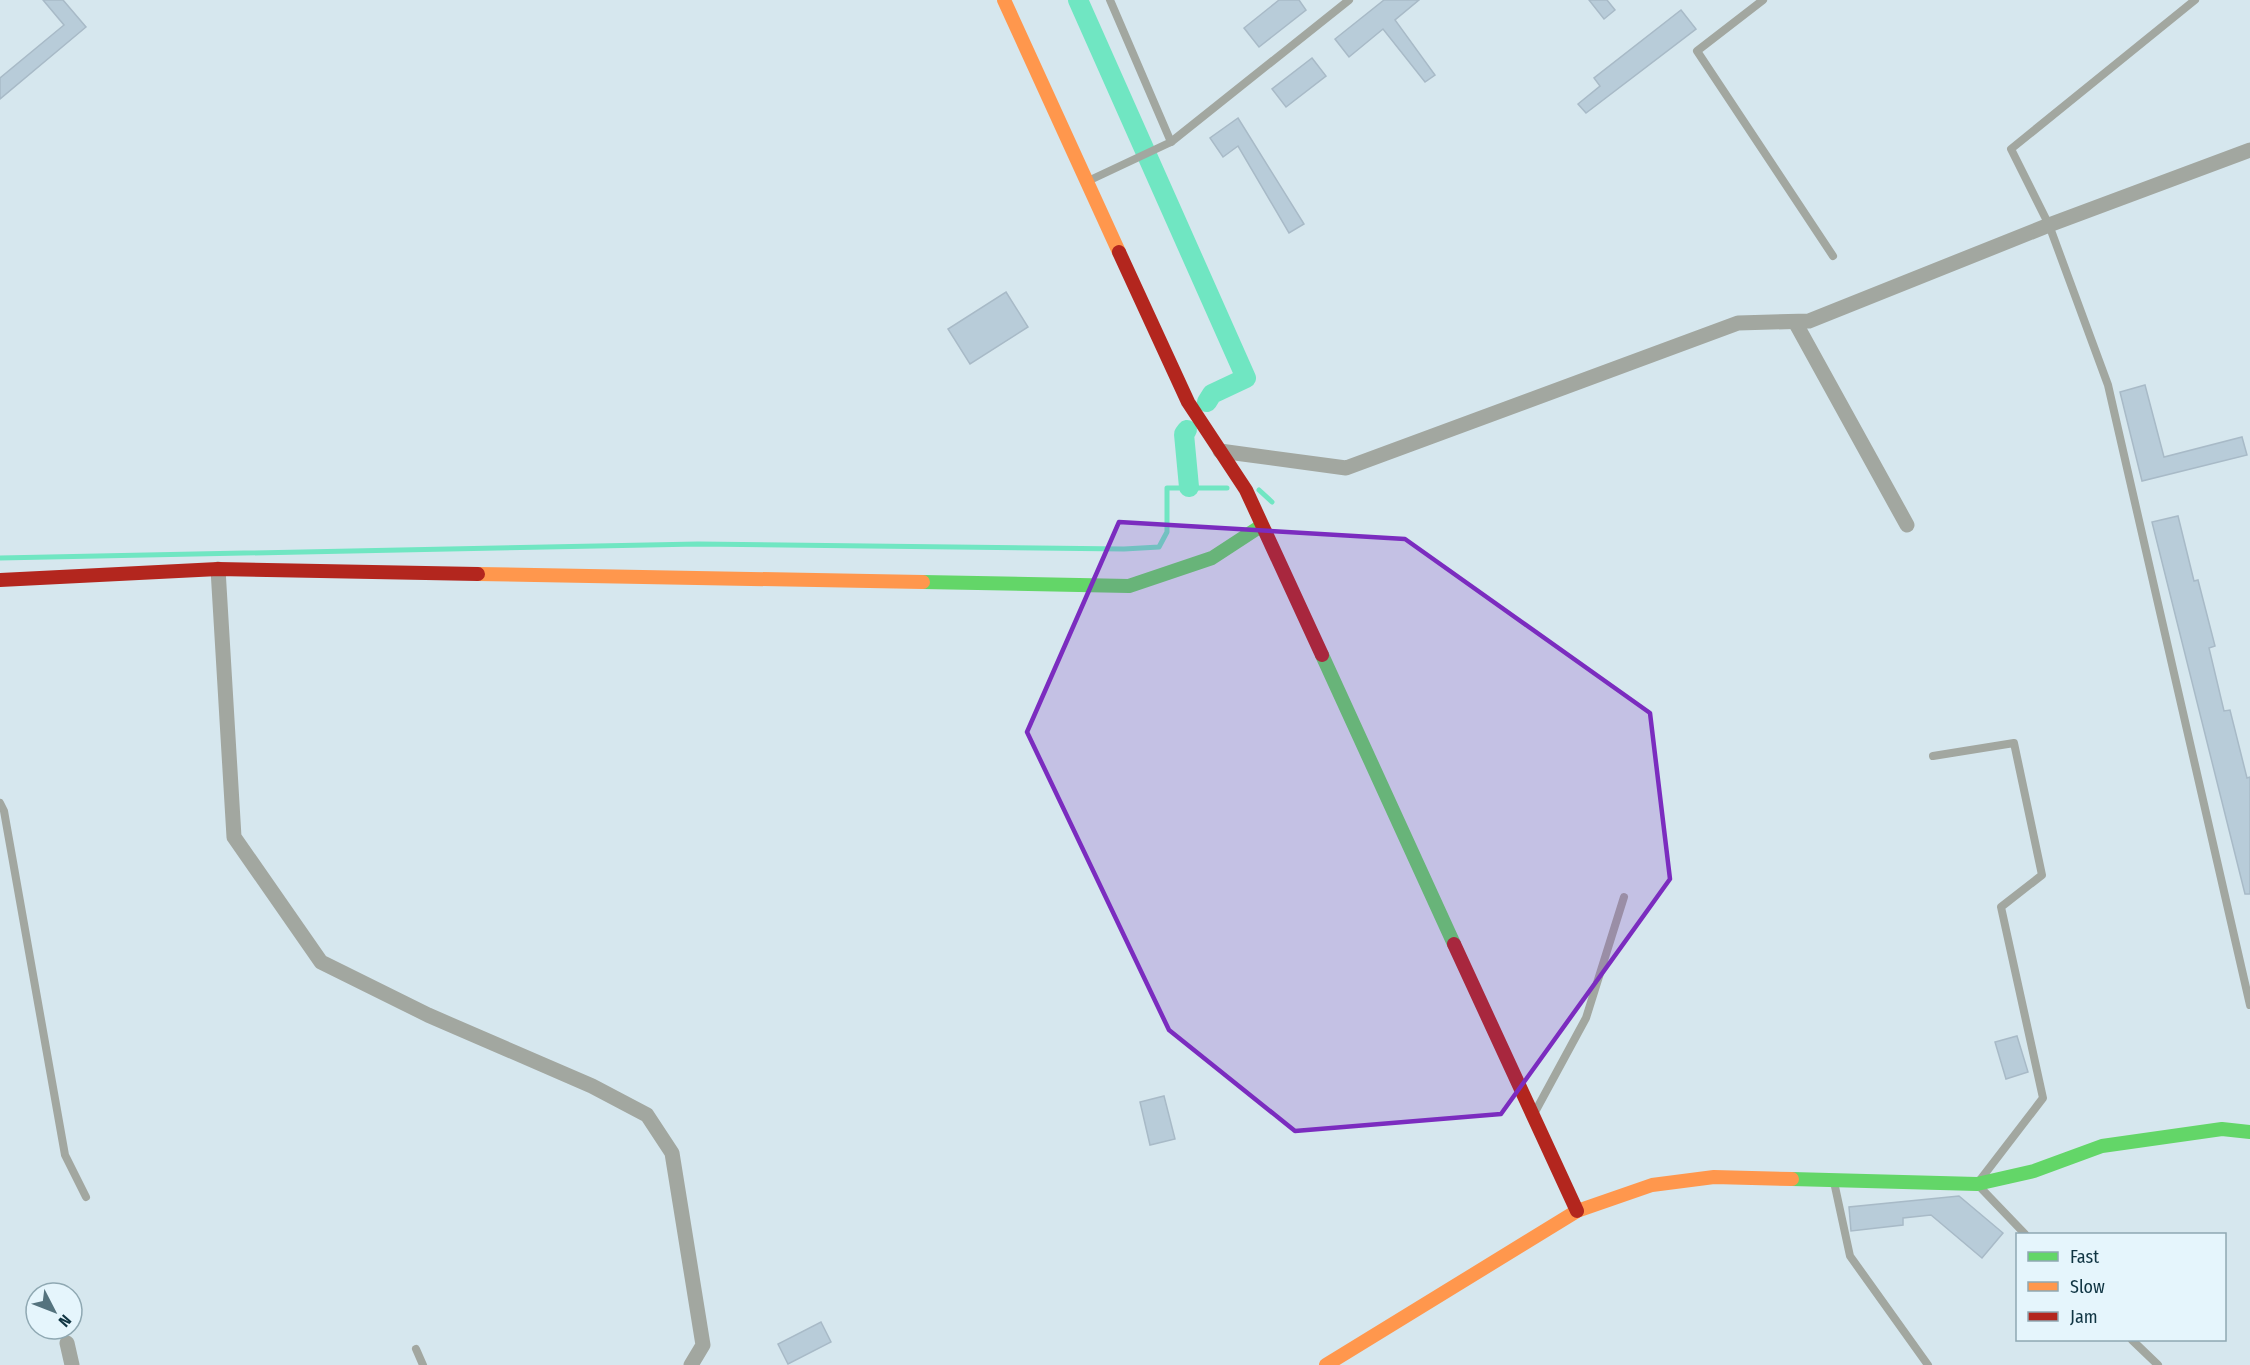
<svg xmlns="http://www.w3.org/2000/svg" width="2250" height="1365" viewBox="0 0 2250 1365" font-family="'Fira Sans Condensed',sans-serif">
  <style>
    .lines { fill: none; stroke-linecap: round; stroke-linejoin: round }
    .stream { stroke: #70e6c2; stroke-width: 5 }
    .canal { stroke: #70e6c2; stroke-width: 20 }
    .building { fill: #b8ccd9; stroke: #a8bac7; stroke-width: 1.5 }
    .lane { stroke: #a2a7a0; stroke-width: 8 }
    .street { stroke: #a2a7a0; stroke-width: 15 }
    .fast { stroke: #63d668; stroke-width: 14 }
    .slow { stroke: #ff974d; stroke-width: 14 }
    .jam { stroke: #b3261e; stroke-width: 14 }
    .marked { fill: #7b2cbf; fill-opacity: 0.2; stroke: #7b2cbf; stroke-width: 4.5; stroke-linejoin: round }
  </style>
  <rect width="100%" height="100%" fill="#d6e7ee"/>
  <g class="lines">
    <g class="stream">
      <polyline points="1259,490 1272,502"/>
      <polyline points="0,558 698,544 1124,549 1159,547 1167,532 1167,488 1227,488"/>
    </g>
    <g class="canal">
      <polyline points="1078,0 1246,378 1212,394 1207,402"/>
      <polyline points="1187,430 1184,434 1189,487"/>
    </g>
  </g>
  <g class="building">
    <polygon points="43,0 63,0 86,27 0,99 0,78 64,25"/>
    <polygon points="1279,0 1299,0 1306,10 1259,47 1244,28"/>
    <polygon points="1384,0 1419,0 1395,20 1435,75 1425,82 1383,29 1349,57 1335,39"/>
    <polygon points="1589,0 1607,0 1615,10 1604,19"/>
    <polygon points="1681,10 1696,29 1586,113 1578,104 1600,86 1594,78"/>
    <polygon points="1312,58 1326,76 1286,107 1272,89"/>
    <polygon points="1238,118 1304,224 1289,233 1238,146 1223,157 1210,138"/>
    <polygon points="1006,292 1028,327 970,364 948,329"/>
    <polygon points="2145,385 2164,457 2242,437 2247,455 2142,481 2120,392"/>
    <polygon points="2178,516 2194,581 2198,580 2215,646 2209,648 2224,711 2230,710 2247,778 2250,777 2250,894 2245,894 2152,522"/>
    <polygon points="2017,1036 2028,1072 2006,1079 1995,1042"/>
    <polygon points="1164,1096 1175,1139 1150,1145 1140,1102"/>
    <polygon points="1959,1196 2003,1233 1982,1258 1931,1215 1903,1218 1903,1225 1851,1231 1849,1207"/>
    <polygon points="821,1322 831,1342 788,1364 778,1344"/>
  </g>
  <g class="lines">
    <g class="lane">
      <polyline points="1110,0 1171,142"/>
      <polyline points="1763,0 1697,51 1833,256"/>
      <polyline points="2195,0 2011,149 2049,225 2108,385 2250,1005"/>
      <polyline points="1088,181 1171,142 1349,0"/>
      <polyline points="1933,756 2014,743 2042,875 2001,907 2043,1098 1977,1184 2025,1234"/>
      <polyline points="0,803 4,811 65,1155 86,1197"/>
      <polyline points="1535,1112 1586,1018 1624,897"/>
      <polyline points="1834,1182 1850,1256 1928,1365"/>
      <polyline points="2132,1340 2158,1365"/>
      <polyline points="416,1349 423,1365"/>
    </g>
    <g class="street">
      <polyline points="1795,322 1907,525"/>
      <polyline points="1220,451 1346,468 1738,323 1809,321 2049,225 2250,150"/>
      <polyline points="218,569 234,837 321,962 428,1015 592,1086 647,1115 672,1153 703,1345 691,1365"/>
      <polyline points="67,1343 72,1365"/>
    </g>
    <g class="fast">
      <polyline points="923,582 1129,586 1212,558 1261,526"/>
      <polyline points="1322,655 1454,944"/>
      <polyline points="1792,1179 1977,1184 2034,1171 2102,1146 2222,1129 2250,1132"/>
    </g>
    <g class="slow">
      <polyline points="1004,0 1119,252"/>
      <polyline points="478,574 923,582"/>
      <polyline points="1326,1365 1577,1211 1652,1185 1714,1177 1792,1179"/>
    </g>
    <g class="jam">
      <polyline points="1119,252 1188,402 1246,490 1322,655"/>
      <polyline points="0,580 218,569 478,574"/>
      <polyline points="1454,944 1577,1211"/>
    </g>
  </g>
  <path class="marked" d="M1119,522L1405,539L1650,713L1670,879L1501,1114L1295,1131L1169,1030L1027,732Z"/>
  <rect x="2016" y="1233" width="210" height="108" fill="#e5f5fc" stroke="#8fa8b2" stroke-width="1.5"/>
  <rect x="2028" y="1252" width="30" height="9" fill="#63d668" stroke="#8fa8b2" stroke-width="1.5"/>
  <text x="2070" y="1263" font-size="18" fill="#0f3442">Fast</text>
  <rect x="2028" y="1282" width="30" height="9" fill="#ff974d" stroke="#8fa8b2" stroke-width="1.5"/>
  <text x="2070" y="1293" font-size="18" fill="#0f3442">Slow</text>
  <rect x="2028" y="1312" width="30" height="9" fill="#b3261e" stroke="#8fa8b2" stroke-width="1.5"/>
  <text x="2070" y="1323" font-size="18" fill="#0f3442">Jam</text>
  <g transform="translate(54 1311) rotate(132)"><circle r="28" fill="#e5f5fc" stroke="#8fa8b2" stroke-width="1.5"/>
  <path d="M0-4.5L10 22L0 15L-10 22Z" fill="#55737e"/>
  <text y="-9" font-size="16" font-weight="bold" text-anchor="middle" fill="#0f3442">N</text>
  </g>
</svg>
